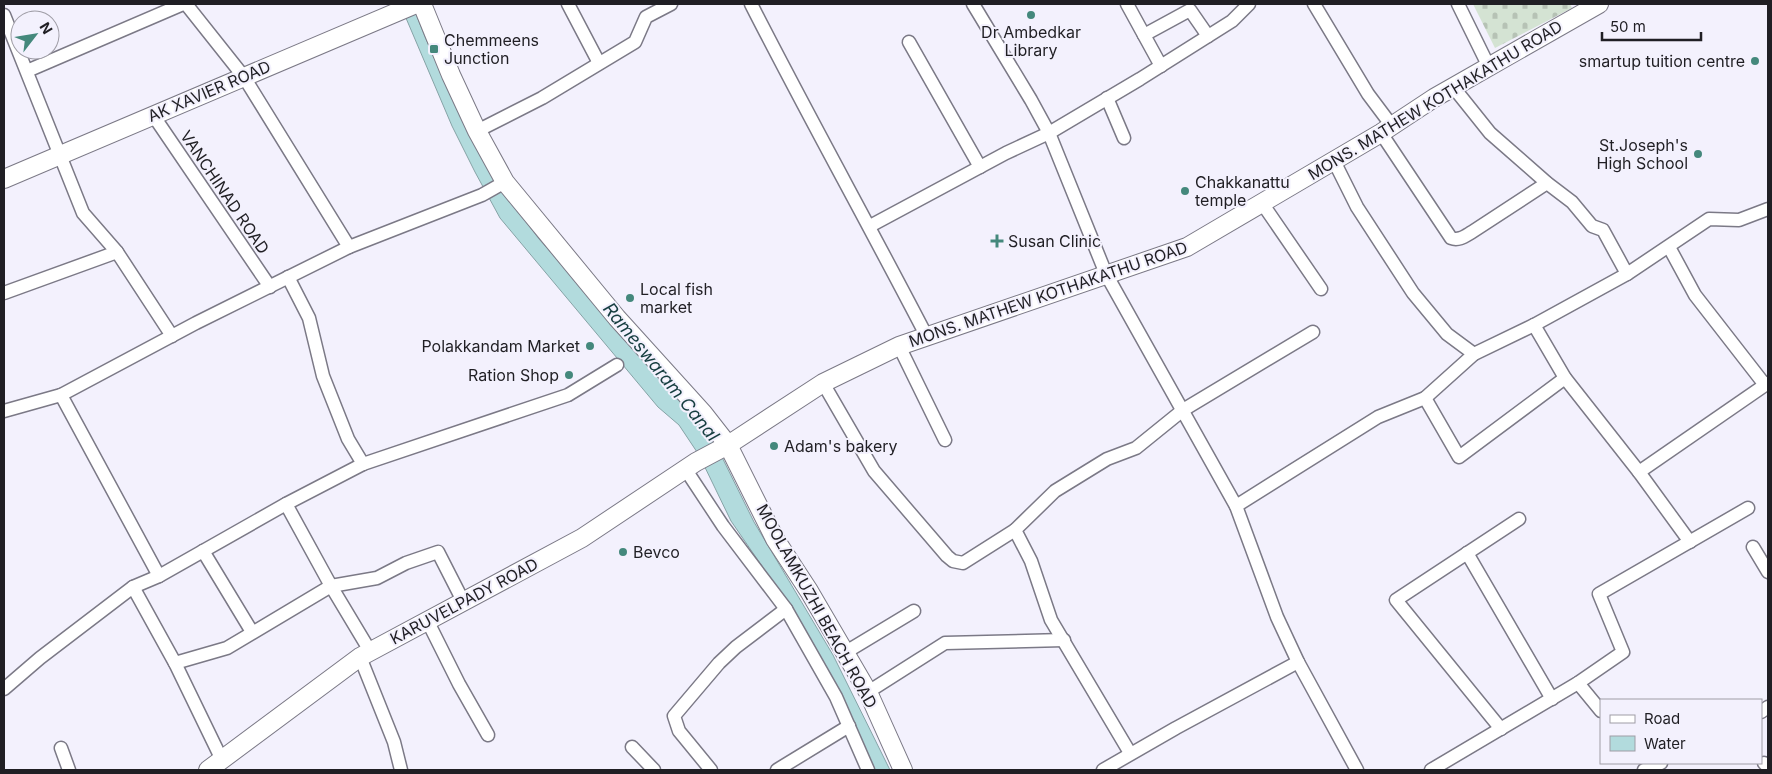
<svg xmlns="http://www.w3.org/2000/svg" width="1772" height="774" viewBox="0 0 1772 774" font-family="Inter,sans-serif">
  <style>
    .cemetery { fill: url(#cemetery-stones) }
    .water { fill: #b2dbdd; stroke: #86a3a6 }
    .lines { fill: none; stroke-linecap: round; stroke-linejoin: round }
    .street-casing { stroke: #7b7986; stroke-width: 15 }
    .secondary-casing { stroke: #7b7986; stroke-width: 20 }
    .street { stroke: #fff; stroke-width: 12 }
    .secondary { stroke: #fff; stroke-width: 18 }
    .poi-dot { fill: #44887c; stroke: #f3f1fd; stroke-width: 2 }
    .labels { text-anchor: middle; stroke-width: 4; stroke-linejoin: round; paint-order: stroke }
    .poi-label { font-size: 16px; fill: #201f24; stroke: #f3f1fd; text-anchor: start }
    .street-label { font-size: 16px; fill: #201f24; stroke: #f3f1fd }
    .water-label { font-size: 18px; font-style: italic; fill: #153d3f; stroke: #f3f1fd }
  </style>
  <defs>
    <pattern id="cemetery-stones" width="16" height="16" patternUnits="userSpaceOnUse" patternTransform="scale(1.25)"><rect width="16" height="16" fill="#d4e3d3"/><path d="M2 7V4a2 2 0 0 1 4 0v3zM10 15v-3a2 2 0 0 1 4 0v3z" fill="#b6c2b5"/></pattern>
  </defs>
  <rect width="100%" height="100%" fill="#f3f1fd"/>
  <polygon class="cemetery" points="1473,4 1570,4 1572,8 1495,48"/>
  <polygon class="water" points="400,4 412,4 425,37 466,126 500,187 539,239 687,405 716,445 754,522 833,655 890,770 874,770 788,604 731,521 699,455 679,425 658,407 500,218 475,172 452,126"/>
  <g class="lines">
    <g class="street-casing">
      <g id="street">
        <polyline points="186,4 244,77 349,247"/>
        <polyline points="568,4 599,63"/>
        <path d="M751,4C808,116 869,225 927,337"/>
        <polyline points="973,4 1031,100 1049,133 1106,274 1236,506 1277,617 1298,662 1357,770"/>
        <polyline points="1127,4 1161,66"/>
        <polyline points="1314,4 1368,94 1392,126"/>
        <polyline points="1458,4 1489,67"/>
        <polyline points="4,15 83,213 117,252 172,336"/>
        <polyline points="1144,35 1190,10 1208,36"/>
        <polyline points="909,42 980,167"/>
        <polyline points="27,71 183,4"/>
        <polyline points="1454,88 1490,133 1547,183 1572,202 1592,226 1603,230 1627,274"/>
        <polyline points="1107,98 1124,138"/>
        <polyline points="153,115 270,287"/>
        <polyline points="477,131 542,98 635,42 646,17 671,4"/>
        <path d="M1381,133L1451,238C1459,241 1465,236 1472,232L1547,183"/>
        <polyline points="1334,161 1357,207 1413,293 1447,334 1474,354"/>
        <polyline points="1262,203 1321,289"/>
        <polyline points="870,226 1006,153 1049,133 1140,79 1232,21 1249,4"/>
        <polyline points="1669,247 1695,295 1765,385"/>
        <polyline points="288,277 309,318 323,376 348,439 363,464"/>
        <polyline points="4,293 117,252"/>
        <polyline points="1534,325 1565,378 1639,472 1690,542"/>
        <polyline points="899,346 945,440"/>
        <polyline points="823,383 874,471 947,556 953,561 963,563 1015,530"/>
        <polyline points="61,395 159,576"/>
        <polyline points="1425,398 1459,457 1565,378"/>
        <polyline points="4,411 61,395 196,323 349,247 482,195 505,182"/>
        <polyline points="686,470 723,526 786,609 836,697 868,770"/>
        <polyline points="1639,472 1768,383"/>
        <polyline points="286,504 331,586 370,651"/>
        <polyline points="1236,506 1378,417 1425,398 1474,354 1534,325 1627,274 1709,219 1739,220 1768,209"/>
        <polyline points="1753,547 1768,572"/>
        <polyline points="203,551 252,632"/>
        <polyline points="1467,553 1552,699"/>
        <polyline points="133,587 175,663 222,760"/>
        <polyline points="427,620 459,684 488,735"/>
        <polyline points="846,652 914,611"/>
        <polyline points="360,657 394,742 401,770"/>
        <polyline points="175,663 227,648 331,586 377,578 406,563 438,552 463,601"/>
        <polyline points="1578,683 1601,711"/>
        <polyline points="4,689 40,658 133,587 159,576 286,504 363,464 568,395 617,365"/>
        <polyline points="868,692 945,643 1064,640"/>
        <polyline points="1761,712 1768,707"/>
        <polyline points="1501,729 1396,600 1519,519"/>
        <polyline points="632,747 654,770"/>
        <polyline points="61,748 69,770"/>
        <polyline points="1130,753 1051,620 1031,561 1015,530 1055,491 1107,459 1136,448 1183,410 1313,332"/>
        <polyline points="1764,763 1768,767"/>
        <polyline points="711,770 679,731 674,716 719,663 736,647 786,609"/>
        <polyline points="777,770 849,726"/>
        <polyline points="1103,770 1176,728 1298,662"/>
        <polyline points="1431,770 1578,683 1623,652 1599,594 1748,508"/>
        <polyline points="1644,770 1661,763"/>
      </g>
    </g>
    <g class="secondary-casing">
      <g id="secondary">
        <polyline points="422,4 451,75 477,131 505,182 617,318 703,413 728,445 775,539 809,591 868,692 903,770"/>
        <polyline points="4,179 416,4"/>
        <polyline points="208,770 360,657 582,538 696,462 728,445 823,383 899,346 1187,247 1381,133 1434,98 1599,4"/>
      </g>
    </g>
    <use href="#street" class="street"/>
    <use href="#secondary" class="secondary"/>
  </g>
  <g class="poi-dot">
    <circle cx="1031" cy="15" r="5"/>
    <rect x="429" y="44" width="10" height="10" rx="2.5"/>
    <circle cx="1755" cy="61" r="5"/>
    <circle cx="1698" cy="154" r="5"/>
    <circle cx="1185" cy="191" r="5"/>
    <path d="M994.5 233.5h5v5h5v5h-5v5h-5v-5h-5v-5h5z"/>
    <circle cx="630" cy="298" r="5"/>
    <circle cx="590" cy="346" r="5"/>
    <circle cx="569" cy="375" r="5"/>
    <circle cx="774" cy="446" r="5"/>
    <circle cx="623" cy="552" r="5"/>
  </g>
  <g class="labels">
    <g class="poi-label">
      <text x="1031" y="38" text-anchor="middle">Dr Ambedkar<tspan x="1031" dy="18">Library</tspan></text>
      <text x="444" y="46">Chemmeens<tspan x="444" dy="18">Junction</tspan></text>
      <text x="1745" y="67" text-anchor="end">smartup tuition centre</text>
      <text x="1688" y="151" text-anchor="end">St.Joseph's<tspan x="1688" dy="18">High School</tspan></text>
      <text x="1195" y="188">Chakkanattu<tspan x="1195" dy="18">temple</tspan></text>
      <text x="1008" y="247">Susan Clinic</text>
      <text x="640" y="295">Local fish<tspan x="640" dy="18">market</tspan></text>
      <text x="580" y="352" text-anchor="end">Polakkandam Market</text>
      <text x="559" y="381" text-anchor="end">Ration Shop</text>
      <text x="784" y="452">Adam's bakery</text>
      <text x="633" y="558">Bevco</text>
    </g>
    <g class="street-label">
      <text transform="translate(209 91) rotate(-23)" y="6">AK XAVIER ROAD</text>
      <text transform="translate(1435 100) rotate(-31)" y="6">MONS. MATHEW KOTHAKATHU ROAD</text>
      <text transform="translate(225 192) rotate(56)" y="6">VANCHINAD ROAD</text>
      <text transform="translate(1048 294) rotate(-19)" y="6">MONS. MATHEW KOTHAKATHU ROAD</text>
      <text transform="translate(464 601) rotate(-28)" y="6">KARUVELPADY ROAD</text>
      <text transform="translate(817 606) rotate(61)" y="6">MOOLAMKUZHI BEACH ROAD</text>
    </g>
    <g class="water-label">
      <text transform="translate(661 372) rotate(51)" y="6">Rameswaram Canal</text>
    </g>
  </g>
  <rect width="1772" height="774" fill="none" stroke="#201f24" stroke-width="10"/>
  <rect x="1600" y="699" width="162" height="65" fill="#f3f1fd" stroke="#9f9da6"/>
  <rect x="1610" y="715" width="25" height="8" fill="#ffffff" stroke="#9f9da6"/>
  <text x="1644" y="724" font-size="15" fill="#201f24">Road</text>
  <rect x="1610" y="736" width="25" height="15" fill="#b2dbdd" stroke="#9f9da6"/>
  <text x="1644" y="749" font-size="15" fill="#201f24">Water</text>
  <g transform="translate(35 35) rotate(59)"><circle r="24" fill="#f3f1fd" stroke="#9f9da6"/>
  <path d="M0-4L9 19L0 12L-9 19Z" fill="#44887c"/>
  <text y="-8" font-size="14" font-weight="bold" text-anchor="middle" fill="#201f24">N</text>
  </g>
  <path d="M1602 32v8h99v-8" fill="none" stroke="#201f24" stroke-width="2.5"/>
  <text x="1610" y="32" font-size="15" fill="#201f24" stroke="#f3f1fd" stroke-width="4" paint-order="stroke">50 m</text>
</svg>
